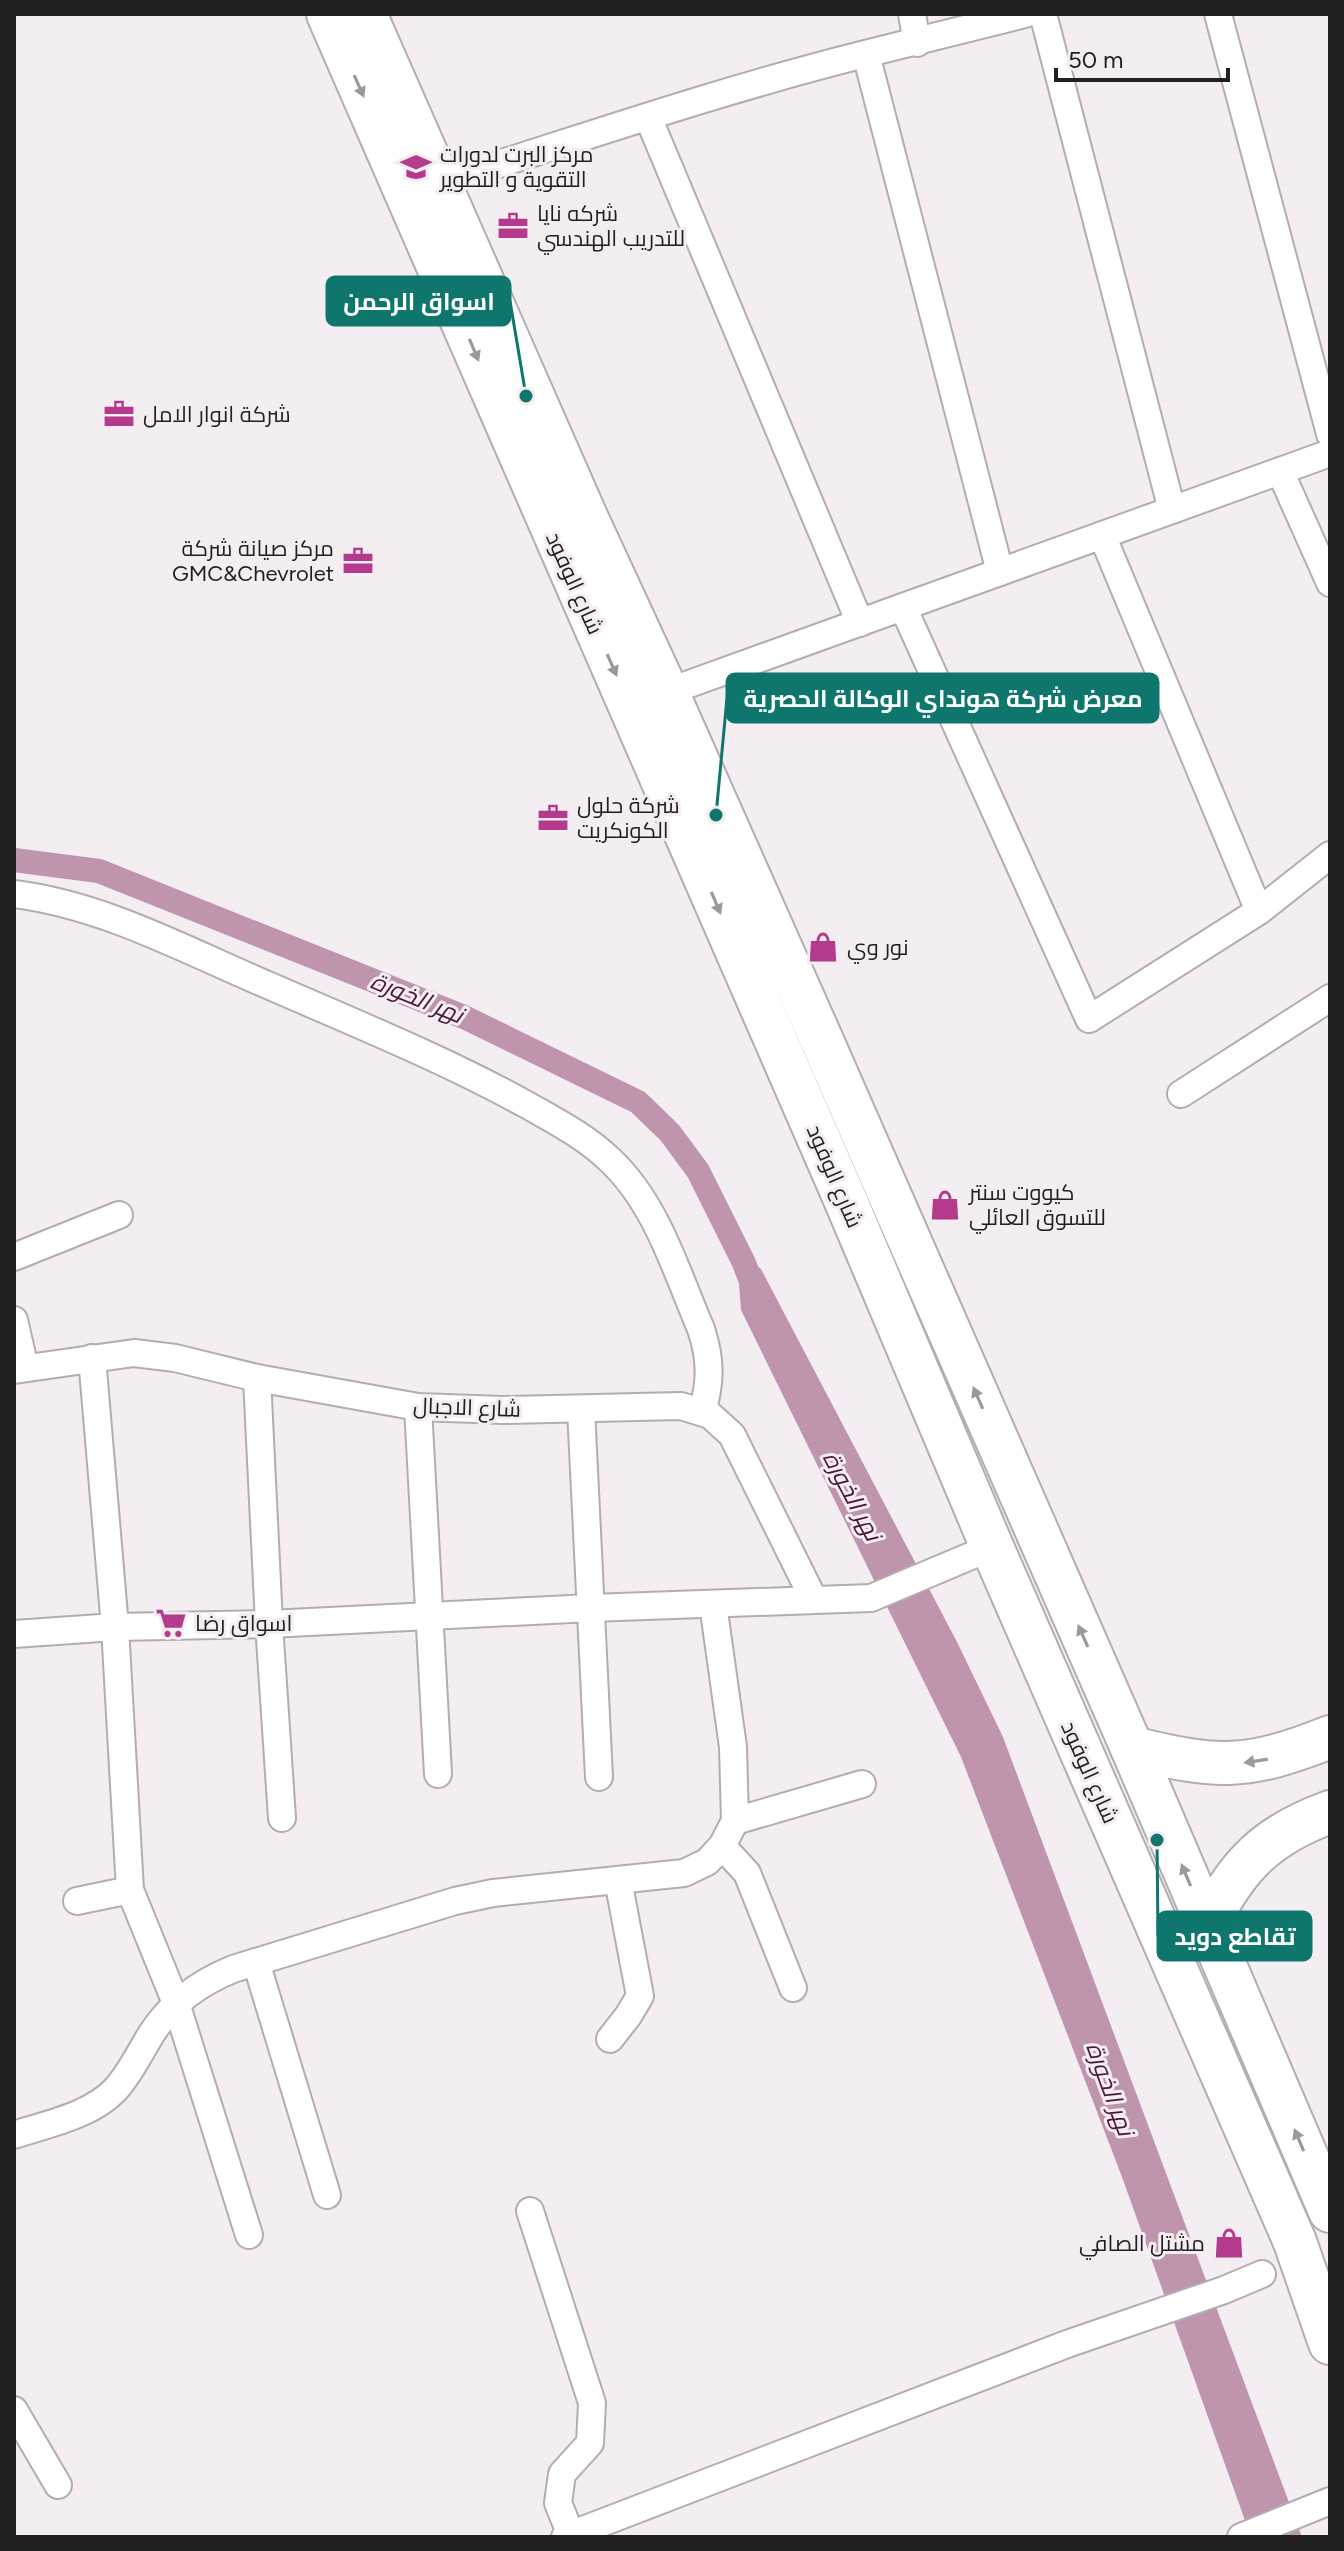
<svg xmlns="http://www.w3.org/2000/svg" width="1344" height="2551" viewBox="0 0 1344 2551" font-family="Figtree,Cairo,sans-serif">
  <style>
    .water { fill: #be95ad }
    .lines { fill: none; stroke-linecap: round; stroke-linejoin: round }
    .canal { stroke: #be95ad; stroke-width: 24 }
    .minor-casing { stroke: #b3adb1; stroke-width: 30 }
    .primary-casing { stroke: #b3adb1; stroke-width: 46 }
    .minor { stroke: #fff; stroke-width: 26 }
    .primary { stroke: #fff; stroke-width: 42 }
    .oneway { fill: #9b9a9b }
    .labels { text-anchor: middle; stroke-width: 6; stroke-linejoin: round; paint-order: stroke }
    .poi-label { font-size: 22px; fill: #211f20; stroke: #f4edf1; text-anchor: start }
    .street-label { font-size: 22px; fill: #211f20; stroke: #f4edf1 }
    .water-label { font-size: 24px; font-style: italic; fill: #4a173a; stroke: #f4edf1 }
    .leader { fill: none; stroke: #0f766e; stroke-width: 3 }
    .callout-dot { fill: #0f766e; stroke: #f4edf1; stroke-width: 3 }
    .callout { fill: #0f766e; stroke: #0f766e; stroke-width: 3 }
    .callout-label { font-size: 24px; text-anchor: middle; font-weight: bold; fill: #fff }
  </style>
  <rect width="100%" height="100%" fill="#f4edf1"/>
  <polygon class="water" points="744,1263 754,1263 761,1269 957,1642 1003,1737 1302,2537 1251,2537 1122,2177 961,1757 741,1310 739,1284"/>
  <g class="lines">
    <polyline class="canal" points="14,860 99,871 464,1017 638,1102 670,1133 698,1171 744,1263 755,1292"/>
    <g class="minor-casing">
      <g id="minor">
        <polyline points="912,14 917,43"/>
        <polyline points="1043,14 1172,510"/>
        <polyline points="1218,14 1330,434"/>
        <polyline points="866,54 1000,572"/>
        <polyline points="648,117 860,623"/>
        <path d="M439,183C580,139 721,90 865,54C918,41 971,28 1025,14"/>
        <polyline points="1280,471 1330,583"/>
        <polyline points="1102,535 1259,911"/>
        <polyline points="903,607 1089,1019 1259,911 1330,855"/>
        <polyline points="667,692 1330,453"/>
        <path d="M14,894C104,905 187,951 270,986C357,1024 446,1060 529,1106C557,1122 586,1137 610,1160C657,1204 676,1271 701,1329C711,1359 711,1382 702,1412"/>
        <polyline points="1181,1094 1330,998"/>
        <polyline points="14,1257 119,1215"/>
        <polyline points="14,1320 25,1368"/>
        <polyline points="92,1358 115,1627 130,1890 176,2003 249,2235"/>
        <polyline points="14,1370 134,1353 175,1358 257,1378 418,1407 503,1410 681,1406 710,1415 732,1435 814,1600"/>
        <polyline points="257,1378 269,1624 282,1818"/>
        <polyline points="418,1407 438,1774"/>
        <polyline points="581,1409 599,1777"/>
        <polyline points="14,1634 115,1627 269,1624 591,1608 871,1598 992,1547"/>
        <polyline points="735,1821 862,1784"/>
        <polyline points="722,1846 747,1873 793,1988"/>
        <polyline points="77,1901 130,1890"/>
        <polyline points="256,1962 327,2195"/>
        <polyline points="610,2039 628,2016 640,1996 618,1880"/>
        <path d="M14,2135C47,2124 90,2116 115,2090C130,2074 140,2052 152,2033C172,2002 199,1983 233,1969L455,1901L493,1893L684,1873L707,1862L722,1846L735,1821L733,1747L713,1604"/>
        <polyline points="530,2211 592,2403 590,2443 562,2474 558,2503 571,2535"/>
        <polyline points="14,2410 58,2485"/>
        <polyline points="565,2537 1067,2344 1224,2290 1262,2274"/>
        <polyline points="1241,2537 1330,2501"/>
      </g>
    </g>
    <g class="primary-casing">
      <g id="primary">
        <polyline points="328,14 845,1199 992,1547 1295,2242 1330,2343"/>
        <polyline points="365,14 587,519 667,692 823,1043 1132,1748 1330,2211"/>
        <path d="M1132,1748C1218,1769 1247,1770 1330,1737"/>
        <path d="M1208,1924C1237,1865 1267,1835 1330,1812"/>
      </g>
    </g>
    <use href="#minor" class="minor"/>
    <use href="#primary" class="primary"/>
  </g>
  <defs><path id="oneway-solid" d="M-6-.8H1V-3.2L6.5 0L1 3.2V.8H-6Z" transform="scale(2)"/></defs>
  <g class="oneway">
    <use href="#oneway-solid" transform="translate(359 86) rotate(66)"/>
    <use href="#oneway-solid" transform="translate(474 350) rotate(67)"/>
    <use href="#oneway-solid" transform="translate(612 665) rotate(66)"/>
    <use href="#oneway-solid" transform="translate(716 903) rotate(67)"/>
    <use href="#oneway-solid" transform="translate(978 1398) rotate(-114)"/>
    <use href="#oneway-solid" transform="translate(1083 1636) rotate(-114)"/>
    <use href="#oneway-solid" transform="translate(1256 1761) rotate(171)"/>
    <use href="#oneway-solid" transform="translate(1186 1875) rotate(-113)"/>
    <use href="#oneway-solid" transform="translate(1299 2140) rotate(-113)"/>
  </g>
  <defs>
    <g id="school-bare" transform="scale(2.4)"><path d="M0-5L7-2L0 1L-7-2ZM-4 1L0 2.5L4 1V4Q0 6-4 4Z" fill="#b33a8d" stroke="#f4edf1" stroke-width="2.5" paint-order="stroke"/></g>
    <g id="office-bare" transform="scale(2.4)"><path d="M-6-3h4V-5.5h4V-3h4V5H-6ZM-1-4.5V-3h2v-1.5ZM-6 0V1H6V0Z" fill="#b33a8d" stroke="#f4edf1" stroke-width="2.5" paint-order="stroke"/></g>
    <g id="shop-bare" transform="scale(2.4)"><path d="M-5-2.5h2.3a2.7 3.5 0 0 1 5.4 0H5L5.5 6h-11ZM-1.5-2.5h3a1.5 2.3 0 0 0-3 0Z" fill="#b33a8d" stroke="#f4edf1" stroke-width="2.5" paint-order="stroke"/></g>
    <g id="supermarket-bare" transform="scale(2.4)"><path d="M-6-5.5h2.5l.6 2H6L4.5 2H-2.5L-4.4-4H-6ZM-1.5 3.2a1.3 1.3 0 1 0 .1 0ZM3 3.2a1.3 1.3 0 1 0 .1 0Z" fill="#b33a8d" stroke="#f4edf1" stroke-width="2.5" paint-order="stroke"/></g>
  </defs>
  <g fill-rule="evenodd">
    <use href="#school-bare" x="416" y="167"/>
    <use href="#office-bare" x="513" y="226"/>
    <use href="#office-bare" x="119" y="414"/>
    <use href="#office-bare" x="358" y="561"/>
    <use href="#office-bare" x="553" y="818"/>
    <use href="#shop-bare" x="823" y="947"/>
    <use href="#shop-bare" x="945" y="1205"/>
    <use href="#supermarket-bare" x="171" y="1623"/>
    <use href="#shop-bare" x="1229" y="2243"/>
  </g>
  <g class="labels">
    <g class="poi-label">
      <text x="440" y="162">مركز البرت لدورات<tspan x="440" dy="25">التقوية و التطوير</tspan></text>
      <text x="537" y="221">شركه نايا<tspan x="537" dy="25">للتدريب الهندسي</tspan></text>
      <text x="143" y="422">شركة انوار الامل</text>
      <text x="334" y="556" text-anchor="end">مركز صيانة شركة<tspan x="334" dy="25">GMC&amp;Chevrolet</tspan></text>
      <text x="577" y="813">شركة حلول<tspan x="577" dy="25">الكونكريت</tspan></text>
      <text x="847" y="955">نور وي</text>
      <text x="969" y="1200">كيووت سنتر<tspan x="969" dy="25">للتسوق العائلي</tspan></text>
      <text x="195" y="1631">اسواق رضا</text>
      <text x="1205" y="2251" text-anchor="end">مشتل الصافي</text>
    </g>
    <g class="street-label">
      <text transform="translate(575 583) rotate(66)" y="8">شارع الوفود</text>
      <text transform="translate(835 1176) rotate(67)" y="8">شارع الوفود</text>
      <text transform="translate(467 1407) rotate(2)" y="8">شارع الاجبال</text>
      <text transform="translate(1090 1772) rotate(66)" y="8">شارع الوفود</text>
    </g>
    <g class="water-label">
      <text transform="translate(417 998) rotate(22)" y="8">نهر الخورة</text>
      <text transform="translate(852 1496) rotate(62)" y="8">نهر الخورة</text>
      <text transform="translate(1110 2089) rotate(70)" y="8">نهر الخورة</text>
    </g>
  </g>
  <path class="leader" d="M526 396L510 301M716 815L727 698M1157 1840L1158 1936"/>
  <g class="callout-dot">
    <circle cx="526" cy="396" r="8"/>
    <circle cx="716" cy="815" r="8"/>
    <circle cx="1157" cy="1840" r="8"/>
  </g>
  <g class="callout">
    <rect x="327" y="277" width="183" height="48" rx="8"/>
    <rect x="727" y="674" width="431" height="48" rx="8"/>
    <rect x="1158" y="1912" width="153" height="48" rx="8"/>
  </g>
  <g class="callout-label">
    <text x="419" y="310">اسواق الرحمن</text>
    <text x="943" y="707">معرض شركة هونداي الوكالة الحصرية</text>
    <text x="1235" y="1945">تقاطع دويد</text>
  </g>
  <rect width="1344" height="2551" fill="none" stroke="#211f20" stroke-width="32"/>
  <path d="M1056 68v12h172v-12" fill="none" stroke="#211f20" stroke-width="4"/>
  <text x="1068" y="68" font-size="24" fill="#211f20" stroke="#f4edf1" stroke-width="6" paint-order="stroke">50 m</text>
</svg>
